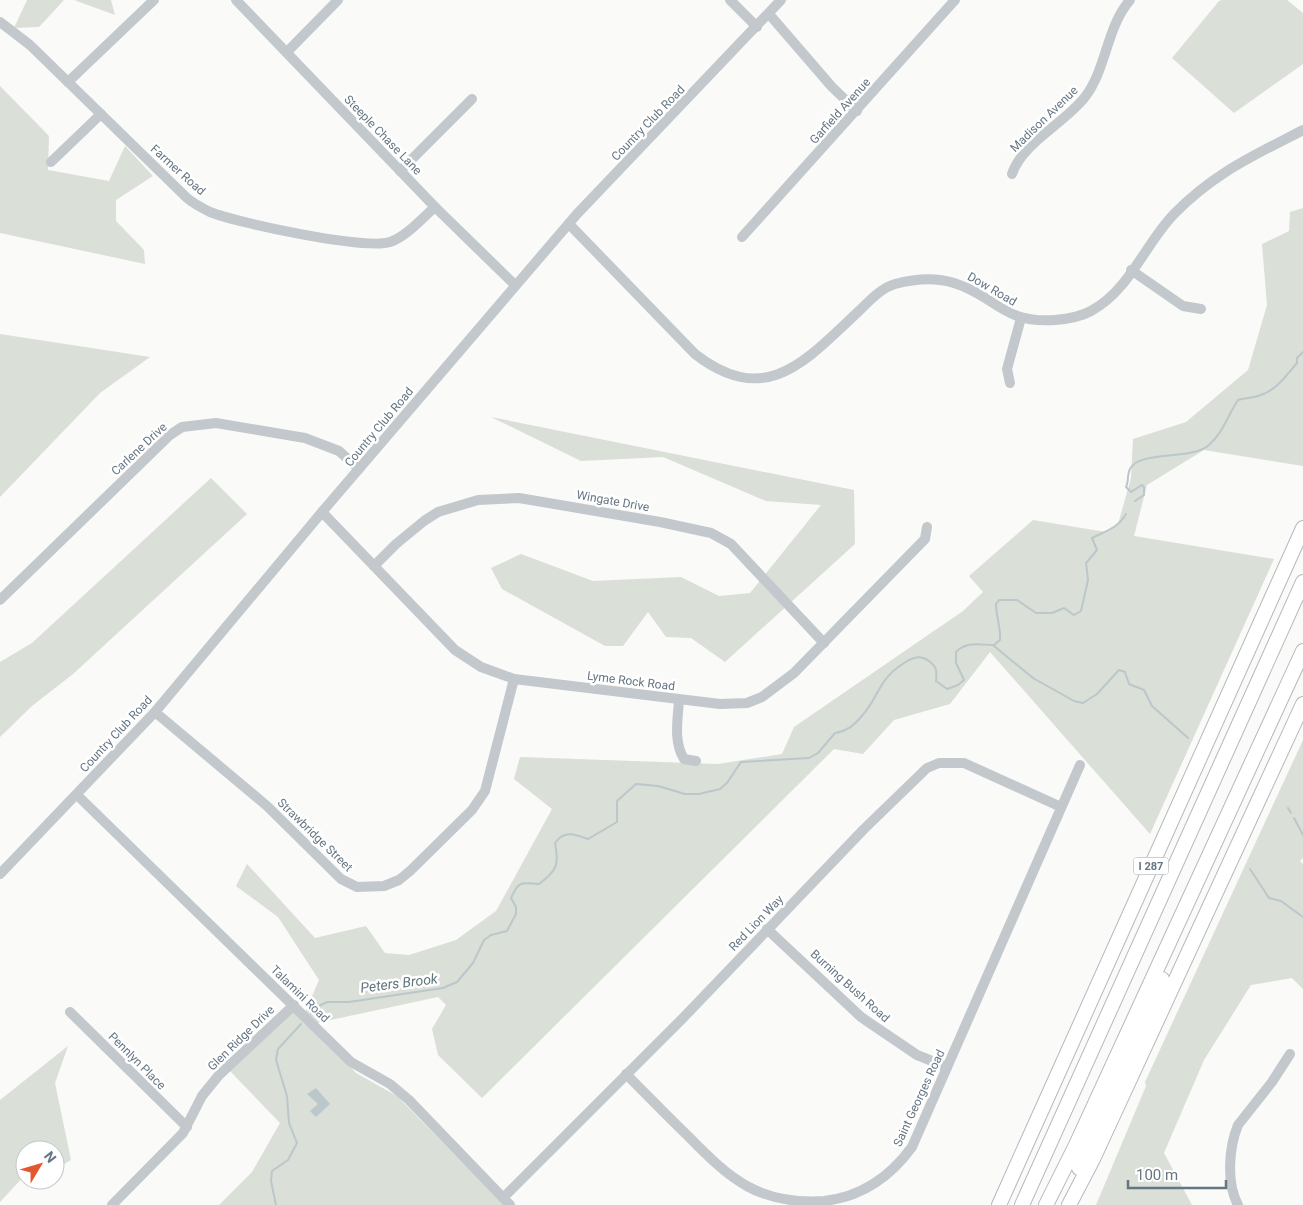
<svg xmlns="http://www.w3.org/2000/svg" width="1303" height="1205" viewBox="0 0 1303 1205" font-family="Roboto,sans-serif">
  <style>
    .green { fill: #dadfd7 }
    .water { fill: #bbc7cb }
    .lines { fill: none; stroke-linecap: round; stroke-linejoin: round }
    .stream { stroke: #bbc7cb; stroke-width: 2 }
    .highway-casing { stroke: #b4b9bd; stroke-width: 16 }
    .minor { stroke: #c3c8cc; stroke-width: 10 }
    .highway { stroke: #fff; stroke-width: 14 }
    .labels { text-anchor: middle; stroke-width: 5; stroke-linejoin: round; paint-order: stroke }
    .shield { fill: #fff; stroke: #939fa8; stroke-width: 1 }
    .shield-label { font-size: 11px; font-weight: bold; fill: #657683 }
    .street-label { font-size: 12px; fill: #657683; stroke: #fff }
    .water-label { font-size: 14px; font-style: italic; fill: #60757c; stroke: #fff }
  </style>
  <rect width="100%" height="100%" fill="#fafaf8"/>
  <g class="green">
    <polygon points="27,0 64,0 39,27 14,28"/>
    <polygon points="74,0 111,0 115,15"/>
    <polygon points="1222,0 1287,0 1303,13 1303,64 1234,113 1172,58 1219,1"/>
    <polygon points="0,86 49,136 48,170 109,181 125,146 153,176 116,200 116,221 144,250 145,264 0,233"/>
    <polygon points="1303,208 1303,466 1204,450 1147,485 1134,536 1274,559 1150,834 990,652 950,704 894,720 863,754 834,749 482,1098 438,1055 432,1029 446,1005 438,997 312,1024 356,1073 397,1096 504,1205 219,1205 252,1172 280,1123 229,1070 292,1004 304,1015 319,980 278,917 236,886 247,864 315,938 366,926 385,953 409,955 456,940 496,911 552,809 514,779 520,757 718,764 782,754 794,727 963,611 983,592 969,576 1033,520 1106,532 1118,524 1131,478 1133,439 1186,422 1248,370 1267,305 1262,244 1289,231 1290,212"/>
    <polygon points="0,334 150,357 100,393 0,497"/>
    <polygon points="491,417 854,490 855,544 725,662 691,638 666,637 648,612 623,646 605,646 502,589 491,568 521,554 593,581 681,577 719,596 750,593 821,505 766,501 663,457 581,461"/>
    <polygon points="211,478 247,514 73,674 32,706 0,737 0,662 32,643"/>
    <polygon points="1303,740 1303,858 1300,861 1303,864 1303,989 1292,978 1251,985 1204,1060 1164,1153 1192,1205 1096,1205 1146,1086 1145,1082"/>
    <polygon points="68,1046 55,1083 71,1160 55,1169 55,1150 25,1150 25,1175 0,1202 0,1100"/>
  </g>
  <polygon class="water" points="316,1088 330,1104 316,1117 310,1111 318,1104 307,1094"/>
  <g class="lines">
    <g class="stream">
      <path d="M1135,501L1144,495V487L1142,485L1131,492L1126,487C1129,481 1127,474 1130,469C1139,450 1191,461 1209,445C1223,433 1228,415 1238,400C1244,398 1252,398 1258,396C1276,391 1285,377 1297,363V358L1303,352"/>
      <polyline points="994,646 1033,678 1074,701 1083,703 1097,694 1119,670 1125,672 1129,684 1144,690 1152,706 1188,738"/>
      <polyline points="1288,808 1291,813"/>
      <polyline points="1294,818 1303,835"/>
      <polyline points="1250,869 1269,898 1281,901 1303,917"/>
      <path d="M311,1014L319,1006L327,1002H349L443,988L457,982L473,963L484,940L491,935L507,931L516,914V907L511,898C519,880 521,883 539,884C558,870 559,864 555,843C564,830 575,834 588,839L617,822V801L636,784L658,786L685,794H699L720,789L727,783L741,762L809,758L818,753L835,733C847,731 853,726 861,717C879,698 877,680 904,663C912,658 920,654 929,661C937,667 937,671 936,681L947,689L958,685L964,680L956,663V652C967,641 979,645 994,645L1000,640C1001,627 996,617 996,604L999,600H1017L1036,613H1052L1064,608L1074,615L1081,611L1088,580L1086,563L1097,550L1092,538C1106,531 1118,528 1126,514"/>
      <polyline points="276,1205 271,1181 272,1171 288,1160 297,1143 289,1123 287,1096 276,1060 278,1049 301,1024"/>
    </g>
    <g class="highway-casing">
      <g id="highway">
        <polyline points="1079,1168 1162,979"/>
        <polyline points="999,1205 1303,528"/>
        <polyline points="1022,1205 1303,582"/>
        <polyline points="1046,1205 1076,1145 1303,651"/>
        <polyline points="1069,1205 1093,1159 1303,704"/>
      </g>
    </g>
    <g class="minor">
      <polyline points="236,0 435,207 515,285"/>
      <polyline points="730,0 757,27"/>
      <polyline points="769,14 832,87 857,111"/>
      <path d="M0,22L30,45L187,198C194,204 202,208 210,212C237,223 365,250 390,242C407,236 421,219 435,207"/>
      <polyline points="287,52 338,0"/>
      <polyline points="68,82 154,0"/>
      <polyline points="51,162 101,114"/>
      <polyline points="400,171 472,99"/>
      <path d="M1012,174C1022,143 1065,123 1085,97C1107,68 1106,28 1130,0"/>
      <path d="M569,224L695,354C767,410 807,359 859,311C869,301 881,288 895,284C914,279 935,277 954,283C996,296 1003,324 1055,320C1067,319 1080,317 1091,311C1129,291 1145,244 1174,214C1214,173 1253,156 1303,130"/>
      <polyline points="742,237 955,0"/>
      <polyline points="1131,270 1183,306 1201,309"/>
      <polyline points="1010,383 1007,369 1021,318"/>
      <polyline points="322,512 455,650 481,667 514,679 720,704 747,703 762,697 794,673 925,539 927,527"/>
      <polyline points="374,566 396,544 424,521 438,512 478,500 519,498 660,522 711,533 731,544 824,643"/>
      <polyline points="0,600 170,435 182,427 216,423 305,438 339,451 359,469"/>
      <path d="M679,700C678,719 673,741 684,759L696,761"/>
      <polyline points="155,712 267,806 341,879 357,887 384,886 399,880 410,871 472,810 485,791 514,679"/>
      <polyline points="77,795 351,1062 390,1084 409,1100 510,1205"/>
      <polyline points="0,874 155,712 322,512 577,214 781,0"/>
      <polyline points="767,929 861,1017 917,1055 947,1067"/>
      <polyline points="70,1012 187,1127"/>
      <path d="M626,1074C647,1095 667,1116 688,1136C731,1180 759,1205 824,1201C861,1197 890,1177 912,1147L1080,765"/>
      <polyline points="503,1198 683,1018 864,829 927,768 939,763 964,763 1061,807"/>
      <polyline points="112,1205 183,1133 202,1096 219,1075 294,1005"/>
      <path d="M1238,1205C1226,1183 1229,1147 1238,1125L1272,1082L1290,1054"/>
    </g>
    <use href="#highway" class="highway"/>
  </g>
  <g class="labels">
    <rect class="shield" x="1133.5" y="857.5" width="35" height="17" rx="4"/>
    <g class="shield-label">
      <text x="1151" y="870">I 287</text>
    </g>
    <g class="street-label">
      <text transform="translate(840 111) rotate(-48)" y="4">Garfield Avenue</text>
      <text transform="translate(1044 119) rotate(-44)" y="4">Madison Avenue</text>
      <text transform="translate(648 123) rotate(-46)" y="4">Country Club Road</text>
      <text transform="translate(383 135) rotate(46)" y="4">Steeple Chase Lane</text>
      <text transform="translate(178 170) rotate(42)" y="4">Farmer Road</text>
      <text transform="translate(992 289) rotate(30)" y="4">Dow Road</text>
      <text transform="translate(379 427) rotate(-50)" y="4">Country Club Road</text>
      <text transform="translate(139 449) rotate(-43)" y="4">Carlene Drive</text>
      <text transform="translate(613 501) rotate(10)" y="4">Wingate Drive</text>
      <text transform="translate(631 681) rotate(7)" y="4">Lyme Rock Road</text>
      <text transform="translate(116 734) rotate(-47)" y="4">Country Club Road</text>
      <text transform="translate(315 835) rotate(44)" y="4">Strawbridge Street</text>
      <text transform="translate(756 923) rotate(-46)" y="4">Red Lion Way</text>
      <text transform="translate(850 986) rotate(42)" y="4">Burning Bush Road</text>
      <text transform="translate(300 994) rotate(44)" y="4">Talamini Road</text>
      <text transform="translate(241 1038) rotate(-44)" y="4">Glen Ridge Drive</text>
      <text transform="translate(137 1061) rotate(45)" y="4">Pennlyn Place</text>
      <text transform="translate(919 1098) rotate(-65)" y="4">Saint Georges Road</text>
    </g>
    <g class="water-label">
      <text transform="translate(399 983) rotate(-7)" y="5">Peters Brook</text>
    </g>
  </g>
  <g transform="translate(40 1165) rotate(52)"><circle r="24" fill="#ffffff" stroke="#c1c8cd"/>
  <path d="M0-4L9 19L0 12L-9 19Z" fill="#e4572e"/>
  <text y="-8" font-size="14" font-weight="bold" text-anchor="middle" fill="#657683">N</text>
  </g>
  <path d="M1128 1180v8h98v-8" fill="none" stroke="#657683" stroke-width="2.5"/>
  <text x="1136" y="1180" font-size="15" fill="#657683" stroke="#ffffff" stroke-width="4" paint-order="stroke">100 m</text>
</svg>
